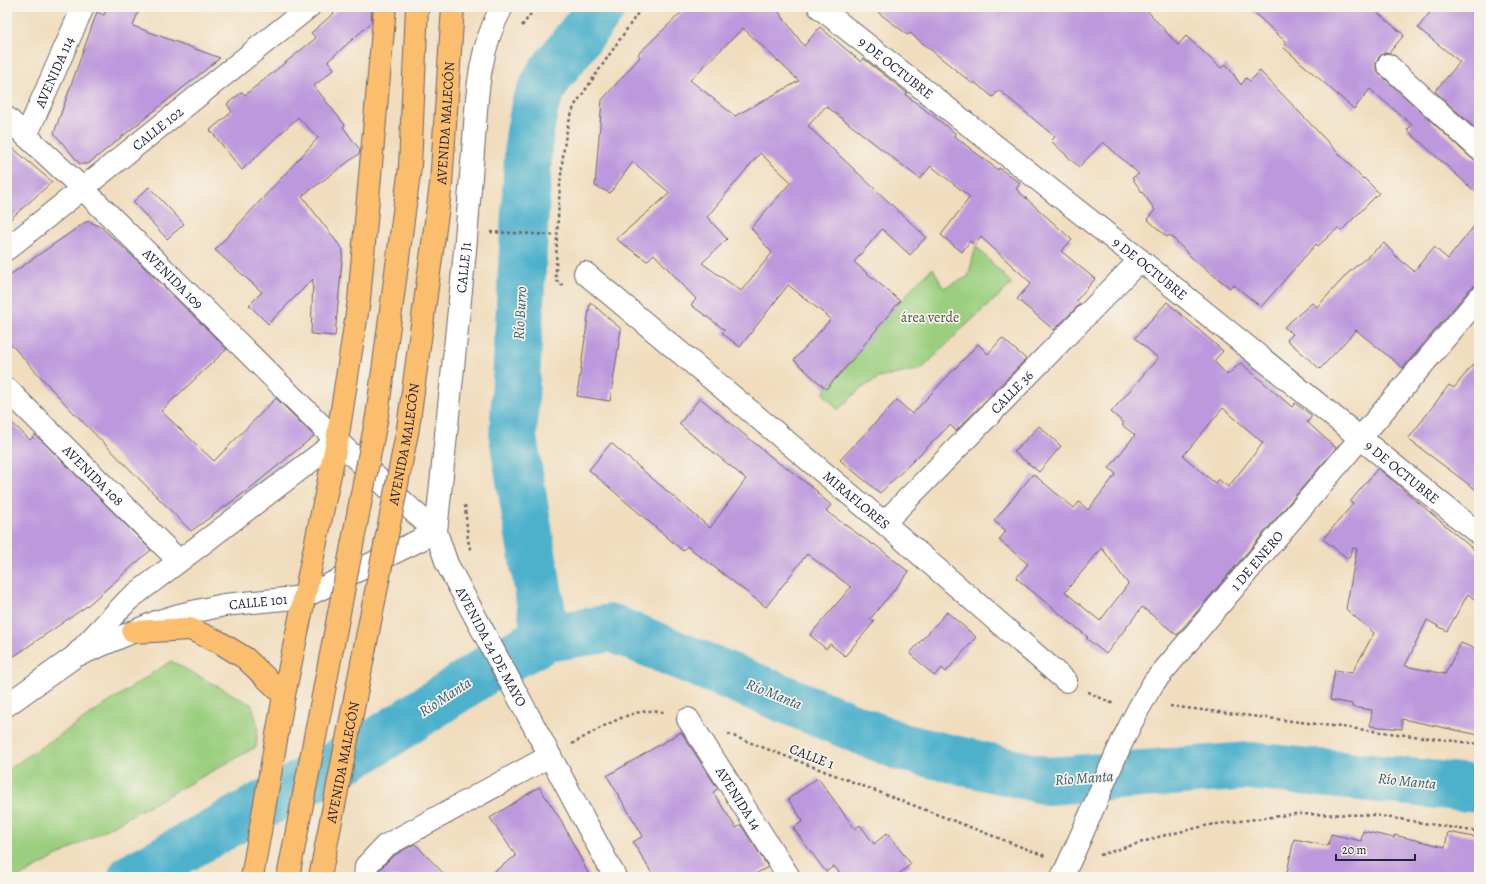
<svg xmlns="http://www.w3.org/2000/svg" width="1486" height="884" viewBox="0 0 1486 884" font-family="Alegreya,serif">
  <style>
    .green { fill: #9bcf7f; stroke: #5e785d }
    .lines { fill: none; stroke-linecap: round; stroke-linejoin: round }
    .river { stroke: #4db1cc; stroke-width: 48 }
    .building { fill: #be98dd; fill-rule: evenodd }
    .minor-casing { stroke: #6a6369; stroke-width: 24 }
    .major-casing { stroke: #6a6369; stroke-width: 24 }
    .path { stroke: #6a6369; stroke-width: 2.5; stroke-dasharray: 3 3; stroke-linecap: butt }
    .minor { stroke: #fff; stroke-width: 22 }
    .major { stroke: #fabe6e; stroke-width: 22 }
    .major-bridge-casing { stroke: #6a6369; stroke-width: 24; stroke-linecap: butt }
    .major-bridge { stroke: #fabe6e; stroke-width: 22 }
    .labels { text-anchor: middle; stroke-width: 3.5; stroke-linejoin: round; paint-order: stroke }
    .street-label { font-size: 14px; fill: #22223b; stroke: #f7f3e8 }
    .park-label { font-size: 14px; fill: #46564f; stroke: #f7f3e8 }
    .water-label { font-size: 15px; font-style: italic; fill: #335b75; stroke: #f7f3e8 }
  </style>
  <rect width="100%" height="100%" fill="#f7f3e8"/>
  <filter id="ink" filterUnits="userSpaceOnUse"><feTurbulence type="fractalNoise" baseFrequency=".025" numOctaves="2"/><feDisplacementMap in="SourceGraphic" scale="8" xChannelSelector="R" yChannelSelector="G"/><feConvolveMatrix kernelMatrix="1 2 1 2 8 2 1 2 1" color-interpolation-filters="sRGB"/></filter>
  <filter id="wash" filterUnits="userSpaceOnUse"><feTurbulence type="fractalNoise" baseFrequency=".012" numOctaves="4" result="noise"/><feDisplacementMap in="SourceGraphic" scale="16" xChannelSelector="R" yChannelSelector="G"/><feGaussianBlur stdDeviation="0.9" result="paint"/><feColorMatrix in="noise" values="0 0 0 0 0 0 0 0 0 0 0 0 0 0 0 0 0 1.4 0 .05"/><feComposite in="paint" operator="in"/></filter>
  <g filter="url(#wash)">
    <rect width="100%" height="100%" fill="#f1ddbe"/>
    <g class="green">
      <polygon points="976,246 1012,284 964,327 922,369 879,378 860,389 838,410 823,393 854,358 877,326 902,301 915,284 933,268 943,288 968,277"/>
      <polygon points="171,661 252,705 258,727 256,747 19,877 7,877 7,770"/>
    </g>
    <g class="lines">
      <g class="river">
        <polyline points="546,638 513,437 529,138 535,105 548,77 602,7"/>
        <polyline points="132,877 370,746 488,669 546,638 612,628 901,747 1048,781 1250,766 1479,789"/>
      </g>
    </g>
    <g id="blocks">
      <g class="building">
        <polygon points="107,7 140,7 133,26 220,58 88,164 80,164 54,133 97,12 104,15"/>
        <polygon points="341,7 372,7 371,23 328,61 334,69 314,86 345,125 343,127 360,150 359,154 302,196 343,250 335,336 311,334 313,279 268,324 249,305 262,292 215,250 318,138 298,117 242,170 210,130 232,112 227,104 242,92 245,95 316,38 311,33"/>
        <path d="M687,7H775L804,46L820,27L861,62L863,58L907,93L906,95L955,133L954,136L998,170L999,168L1020,183L1016,189L1072,240L1061,251L1095,279L1076,301L1080,304L1054,330L1017,299L1031,283L981,237L975,245L970,241L962,252L941,235L970,197L931,166L920,179L826,106L808,126L926,237L910,255L882,229L854,262L900,301L862,347L863,348L826,389L794,360L831,319L788,285L740,347L722,333L725,330L691,305L696,299L654,254L647,261L616,239L670,193L633,162L610,193L595,186L602,100L640,57L638,54ZM743,28L799,81L735,116L690,80ZM760,153L791,182L751,228L772,253L741,291L702,263L727,239L707,217Z"/>
        <polygon points="871,7 1144,7 1178,45 1186,36 1221,68 1226,64 1241,85 1246,78 1250,81 1260,71 1363,179 1364,178 1379,193 1341,231 1338,228 1318,246 1316,244 1261,307 1234,285 1230,288 1194,260 1170,235 1167,237 1147,219 1155,210 1132,178 1139,174 1103,142 1079,167 1051,141 1055,137 999,90 993,97 974,82 973,84 910,33 908,35"/>
        <polygon points="1248,7 1371,7 1404,35 1389,53 1384,53 1379,57 1376,63 1376,69 1380,74 1471,158 1479,161 1479,195 1407,130 1412,125 1370,89 1354,109 1283,47 1287,43"/>
        <polygon points="1434,7 1479,7 1479,132 1435,91 1460,62 1418,28"/>
        <polygon points="7,143 52,182 7,222"/>
        <polygon points="149,187 184,224 167,239 133,202"/>
        <polygon points="1479,220 1479,286 1474,286 1469,290 1403,368 1356,330 1320,369 1287,340 1293,334 1284,327 1312,303 1317,307 1349,272 1384,243 1397,257 1414,271 1434,247 1448,259"/>
        <polygon points="89,221 102,228 138,261 227,349 161,411 214,461 276,398 314,436 248,490 191,531 69,408 7,340 7,277 84,223"/>
        <polygon points="590,302 621,329 610,401 577,396"/>
        <path d="M1167,302L1223,351L1214,361L1227,375L1241,363L1292,407L1295,403L1312,416L1307,422L1336,448L1177,635L1142,607L1106,654L1086,638L1088,637L1016,578L1028,564L999,540L1006,531L994,521L1033,474L1074,508L1079,502L1088,510L1116,474L1109,468L1135,435L1122,425L1124,423L1111,412L1158,358L1135,338ZM1223,408L1263,443L1228,487L1218,479L1215,483L1183,456ZM1102,548L1128,584L1100,621L1065,592Z"/>
        <polygon points="1002,338 1026,359 956,431 950,425 880,493 840,460 897,400 912,414 978,344 988,354"/>
        <polygon points="1479,357 1479,492 1408,439 1449,385 1454,388"/>
        <polygon points="700,398 781,465 782,464 818,492 817,493 831,505 826,511 873,545 874,544 909,572 870,619 874,622 845,656 830,644 826,649 810,635 851,587 807,554 766,607 687,546 683,551 589,470 611,443 710,528 746,479 679,424"/>
        <polygon points="7,418 30,440 35,435 44,443 151,550 87,606 7,661"/>
        <polygon points="1039,426 1061,446 1039,472 1014,452"/>
        <polygon points="1378,468 1479,554 1479,603 1468,594 1447,631 1427,620 1405,666 1445,674 1461,643 1479,650 1479,735 1402,719 1402,729 1370,726 1372,710 1352,707 1352,704 1330,700 1335,670 1352,673 1374,633 1346,609 1357,549 1353,548 1348,559 1323,539 1353,504 1350,502"/>
        <polygon points="947,612 976,637 946,672 942,668 934,676 910,653"/>
        <polygon points="681,732 718,789 713,792 736,828 741,825 768,867 750,877 654,877 633,842 643,836 607,776"/>
        <polygon points="818,778 855,829 860,825 874,844 887,833 911,864 895,877 843,877 834,866 826,872 793,828 803,821 788,799"/>
        <polygon points="539,787 561,820 590,877 486,877 516,856 490,818"/>
        <polygon points="1363,831 1394,838 1394,835 1445,847 1448,832 1479,838 1479,877 1286,877 1294,839 1328,846 1331,834 1361,841"/>
        <polygon points="415,844 447,877 378,877 378,871 393,856"/>
      </g>
    </g>
  </g>
  <g filter="url(#ink)">
    <use href="#blocks" fill-opacity="0" stroke="#6a6369" stroke-width="1"/>
    <g class="lines">
      <g class="minor-casing">
        <g id="minor">
          <path id="s1" d="M819,7L1140,260L1479,534"/>
          <polyline points="1388,65 1479,149"/>
          <path id="s2" d="M7,118L83,189L337,441L436,532L447,564L615,877"/>
          <path id="s3" d="M26,136L83,7"/>
          <path id="s4" d="M7,249L309,7"/>
          <path id="s5" d="M585,273L884,523L1066,681"/>
          <path id="s6" d="M7,389L179,561"/>
          <path id="s7" d="M884,523L1140,260"/>
          <path id="s8" d="M436,532C445,438 456,345 465,251C468,214 471,176 474,139C477,93 479,48 502,7"/>
          <path id="s9" d="M81,654L156,622L179,615L224,605L304,597L436,532"/>
          <polyline points="7,705 74,657 128,600 337,441"/>
          <path id="s10" d="M688,719L789,877"/>
          <polyline points="365,877 366,866 385,846 550,756"/>
          <path id="s11" d="M1062,877C1094,813 1116,743 1154,682L1479,298"/>
        </g>
      </g>
      <g class="major-casing">
        <g id="major">
          <polyline points="133,632 190,629 219,642 245,658 284,695"/>
          <polyline points="252,877 284,695 337,441 359,300 385,7"/>
        </g>
      </g>
      <g class="path">
        <polyline points="522,26 536,7"/>
        <polyline points="490,232 556,235"/>
        <path d="M563,286L556,280C556,248 558,217 560,185C563,158 564,130 575,105L642,7"/>
        <polyline points="465,505 468,540 471,552"/>
        <polyline points="1088,692 1114,704"/>
        <polyline points="1170,706 1479,744"/>
        <polyline points="728,734 1045,856"/>
        <path d="M572,744C594,732 624,712 649,711C654,710 660,712 665,712"/>
        <polyline points="1100,855 1162,836 1209,825 1295,814 1374,815 1479,832"/>
      </g>
      <use href="#minor" class="minor"/>
      <use href="#major" class="major"/>
      <g class="major-bridge-casing">
        <g id="major-bridge">
          <polyline points="288,877 377,416 410,167 417,7"/>
          <path id="s12" d="M320,877L408,428L441,184L453,7"/>
        </g>
      </g>
      <use href="#major-bridge" class="major-bridge"/>
    </g>
  </g>
  <g class="labels">
    <g class="street-label">
      <text dy="5" stroke="none"><textPath href="#s1" startOffset="98">9 DE OCTUBRE</textPath></text>
      <text dy="5" stroke="none"><textPath href="#s3" startOffset="70">AVENIDA 114</textPath></text>
      <text dy="5" stroke="none"><textPath href="#s12" startOffset="765">AVENIDA MALECÓN</textPath></text>
      <text dy="5" stroke="none"><textPath href="#s4" startOffset="193">CALLE 102</textPath></text>
      <text dy="5" stroke="none"><textPath href="#s8" startOffset="266">CALLE J1</textPath></text>
      <text dy="5" stroke="none"><textPath href="#s1" startOffset="422">9 DE OCTUBRE</textPath></text>
      <text dy="5" stroke="none"><textPath href="#s2" startOffset="231">AVENIDA 109</textPath></text>
      <text dy="5" stroke="none"><textPath href="#s7" startOffset="183">CALLE 36</textPath></text>
      <text dy="5" stroke="none"><textPath href="#s12" startOffset="441">AVENIDA MALECÓN</textPath></text>
      <text dy="5" stroke="none"><textPath href="#s1" startOffset="746">9 DE OCTUBRE</textPath></text>
      <text dy="5" stroke="none"><textPath href="#s6" startOffset="122">AVENIDA 108</textPath></text>
      <text dy="5" stroke="none"><textPath href="#s5" startOffset="354">MIRAFLORES</textPath></text>
      <text dy="5" stroke="none"><textPath href="#s11" startOffset="375">1 DE ENERO</textPath></text>
      <text dy="5" stroke="none"><textPath href="#s9" startOffset="186">CALLE 101</textPath></text>
      <text dy="5" stroke="none"><textPath href="#s2" startOffset="724">AVENIDA 24 DE MAYO</textPath></text>
      <text transform="translate(812 756) rotate(21)" y="5">CALLE 1</text>
      <text dy="5" stroke="none"><textPath href="#s12" startOffset="117">AVENIDA MALECÓN</textPath></text>
      <text dy="5" stroke="none"><textPath href="#s10" startOffset="94">AVENIDA 14</textPath></text>
    </g>
    <g class="park-label">
      <text x="930" y="322">área verde</text>
    </g>
    <g class="water-label">
      <text transform="translate(520 313) rotate(-87)" y="5">Río Burro</text>
      <text transform="translate(774 694) rotate(22)" y="5">Río Manta</text>
      <text transform="translate(445 697) rotate(-33)" y="5">Río Manta</text>
      <text transform="translate(1084 778) rotate(-4)" y="5">Río Manta</text>
      <text transform="translate(1407 781) rotate(6)" y="5">Río Manta</text>
    </g>
  </g>
  <rect width="1486" height="884" fill="none" stroke="#f7f3e8" stroke-width="24"/>
  <path d="M1336 854v6h79v-6" fill="none" stroke="#22223b" stroke-width="2"/>
  <text x="1342" y="854" font-size="12" fill="#22223b" stroke="#f7f3e8" stroke-width="3" paint-order="stroke">20 m</text>
</svg>
